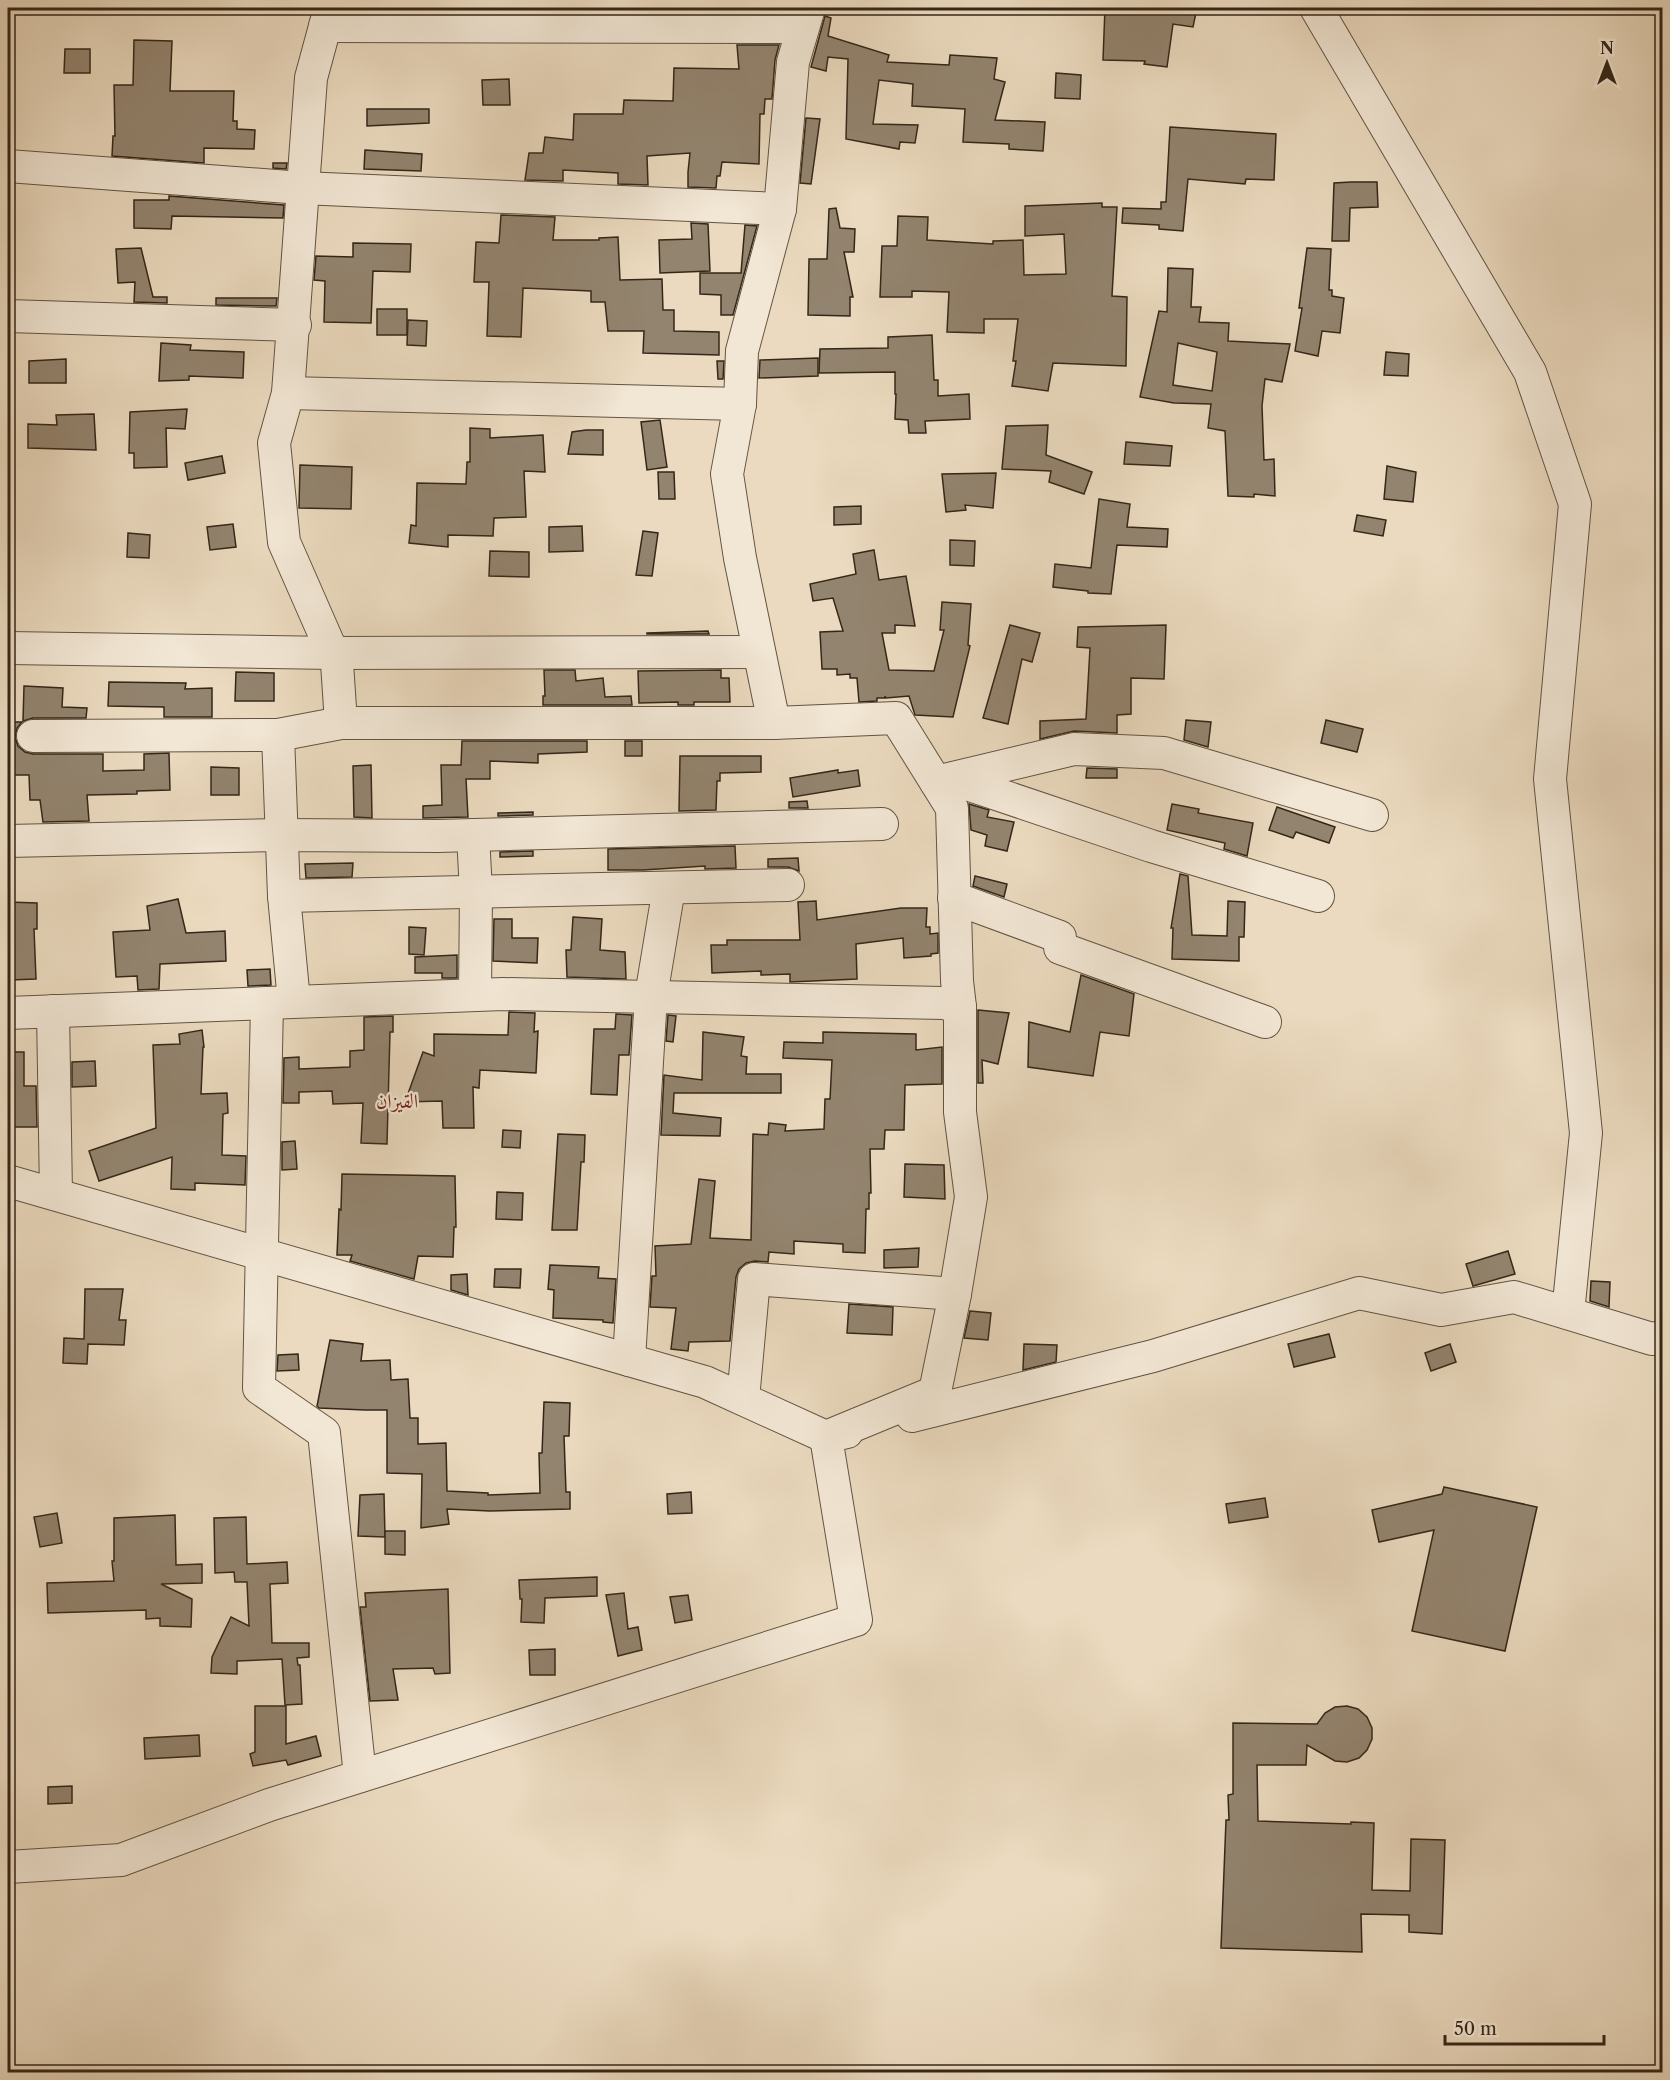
<svg xmlns="http://www.w3.org/2000/svg" width="1670" height="2080" viewBox="0 0 1670 2080" font-family="'Libre Caslon Text',Amiri,serif">
  <style>
    .building { fill: #93846f; stroke: #342718; stroke-width: 1.5; fill-rule: evenodd }
    .lines { fill: none; stroke-linecap: round; stroke-linejoin: round }
    .minor-casing { stroke: #625442; stroke-width: 34 }
    .minor { stroke: #f2e7d5; stroke-width: 32 }
    .labels { text-anchor: middle; stroke-width: 4.5; stroke-linejoin: round; paint-order: stroke }
    .quarter-label { font-size: 20px; fill: #7a1f14; stroke: #f2e7d5 }
  </style>
  <rect width="100%" height="100%" fill="#ebdabf"/>
  <filter id="stains"><feTurbulence type="fractalNoise" baseFrequency=".00333" numOctaves="4"/><feColorMatrix values="0 0 0 0 .2 0 0 0 0 .09 0 0 0 0 .02 0 0 0 .5 -.17"/></filter>
  <radialGradient id="worn" r=".72"><stop offset=".6" stop-color="#630" stop-opacity="0"/><stop offset="1" stop-color="#630" stop-opacity=".3"/></radialGradient>
  <g class="building">
    <polygon points="1105,8 1197,8 1193,27 1173,24 1167,67 1144,64 1145,61 1103,60"/>
    <polygon points="825,16 831,18 828,36 889,55 887,62 949,65 950,55 997,58 994,79 1005,82 995,120 1045,122 1043,151 1009,149 1009,144 963,142 965,109 912,106 913,84 879,80 873,124 918,125 915,143 900,142 899,149 846,139 848,59 828,57 826,71 811,67"/>
    <polygon points="134,40 172,41 170,91 234,91 233,121 237,121 237,129 255,130 254,149 204,148 204,163 112,156 113,136 115,136 114,85 133,85"/>
    <polygon points="737,45 779,45 775,60 772,99 765,99 764,114 760,114 759,164 722,162 720,176 717,176 716,188 688,187 688,172 690,153 647,156 648,185 618,184 618,173 563,170 563,181 525,180 529,153 543,153 545,137 573,140 574,114 623,114 624,100 673,101 674,68 739,69"/>
    <polygon points="65,49 90,49 90,73 64,73"/>
    <polygon points="1056,73 1081,75 1080,99 1055,98"/>
    <polygon points="509,79 510,105 483,105 482,80"/>
    <polygon points="367,109 429,109 429,123 367,126"/>
    <polygon points="806,118 820,119 811,184 800,183"/>
    <polygon points="1170,127 1276,134 1274,180 1246,179 1245,184 1188,179 1183,231 1159,229 1159,225 1122,223 1123,208 1161,209 1161,202 1166,202"/>
    <polygon points="365,150 422,154 421,171 364,169"/>
    <polygon points="273,163 287,163 286,169 273,168"/>
    <polygon points="1351,182 1377,182 1378,207 1350,208 1349,241 1332,241 1334,183"/>
    <polygon points="169,196 284,205 283,218 172,216 171,229 134,228 134,200 169,200"/>
    <polygon points="1102,203 1102,207 1117,207 1112,296 1127,297 1126,366 1053,363 1048,391 1012,386 1016,361 1013,361 1018,319 984,319 984,333 947,332 949,292 912,291 912,297 880,297 882,246 897,246 898,216 928,217 927,240 993,244 993,241 1023,240 1024,275 1066,274 1064,234 1025,236 1025,206"/>
    <polygon points="836,208 840,228 855,229 854,252 844,252 853,297 850,297 850,316 808,315 809,259 827,259 829,209"/>
    <polygon points="501,215 555,217 553,240 599,240 599,238 618,237 620,280 662,279 663,310 674,310 674,331 719,332 719,355 643,353 644,331 608,331 605,302 591,302 591,291 523,288 521,337 487,336 489,282 474,282 476,242 499,243"/>
    <polygon points="691,223 708,224 710,271 660,273 659,240 692,239"/>
    <polygon points="745,225 757,226 733,315 721,315 721,295 700,294 700,273 741,273"/>
    <polygon points="353,243 411,244 410,272 373,271 371,323 324,322 325,281 314,280 316,256 353,257"/>
    <polygon points="1307,248 1331,249 1329,290 1332,290 1332,296 1344,298 1340,333 1322,331 1318,356 1295,351 1302,308 1299,308"/>
    <polygon points="116,249 141,248 153,297 167,297 167,303 134,302 135,282 118,283"/>
    <path d="M1168,268L1193,269L1191,307H1201L1199,322L1229,323L1228,341L1290,344L1282,382L1265,379L1262,406L1264,460L1274,459L1275,496L1254,494V497L1228,496L1225,431L1208,428L1211,404L1174,403L1140,397L1159,311L1167,312ZM1178,343L1217,352L1212,391L1173,385Z"/>
    <polygon points="216,298 277,298 276,306 216,305"/>
    <rect x="377" y="309" width="30" height="26"/>
    <polygon points="408,320 427,321 426,346 407,345"/>
    <polygon points="932,335 934,380 938,380 938,396 969,394 970,419 925,421 926,433 909,433 908,420 895,419 896,394 895,394 895,372 819,373 820,349 888,348 888,337"/>
    <polygon points="161,343 191,345 190,350 244,352 243,378 189,376 189,380 159,381"/>
    <polygon points="1386,352 1409,354 1408,376 1384,375"/>
    <polygon points="818,358 818,376 759,378 760,360"/>
    <polygon points="66,359 66,383 29,383 29,361"/>
    <polygon points="717,361 724,361 723,379 718,379"/>
    <polygon points="187,409 185,429 166,428 167,467 134,468 134,453 129,453 130,412"/>
    <polygon points="94,414 96,450 28,448 28,424 57,425 56,415"/>
    <polygon points="660,420 667,467 647,470 641,422"/>
    <polygon points="1048,425 1046,455 1092,472 1084,494 1049,482 1051,471 1002,469 1006,426"/>
    <polygon points="470,428 490,429 490,438 543,435 545,472 524,471 526,517 494,518 493,536 448,535 448,547 409,543 411,525 416,526 417,483 466,484 467,462 470,462"/>
    <polygon points="586,430 603,430 603,455 568,454 572,432"/>
    <polygon points="1126,442 1172,446 1170,466 1124,464"/>
    <polygon points="222,456 225,473 188,480 185,463"/>
    <polygon points="300,465 352,467 351,509 299,508"/>
    <polygon points="1387,466 1416,472 1413,502 1384,499"/>
    <polygon points="658,472 674,472 675,499 659,499"/>
    <polygon points="996,473 993,508 965,505 966,510 946,512 942,474"/>
    <polygon points="1099,499 1130,504 1127,527 1168,529 1167,547 1117,545 1111,594 1088,593 1088,591 1053,587 1055,564 1091,568"/>
    <polygon points="861,506 861,524 834,525 834,507"/>
    <polygon points="1357,515 1386,520 1383,536 1354,531"/>
    <polygon points="233,524 236,547 210,550 207,527"/>
    <polygon points="582,526 583,551 549,552 549,527"/>
    <polygon points="643,531 658,533 652,576 636,575"/>
    <polygon points="128,533 150,535 149,558 127,557"/>
    <polygon points="950,540 975,541 974,566 950,565"/>
    <polygon points="874,550 879,580 906,576 915,626 895,625 895,633 882,633 889,670 934,671 944,630 940,630 942,602 971,604 968,645 970,646 953,717 915,715 909,696 886,698 885,696 885,698 877,698 877,701 859,702 857,678 850,678 850,674 837,675 837,669 822,669 820,632 843,631 833,598 813,601 810,584 856,574 853,554"/>
    <polygon points="490,551 529,552 529,577 489,576"/>
    <polygon points="1010,625 1040,633 1032,662 1022,659 1008,724 983,718"/>
    <polygon points="1166,625 1164,679 1131,678 1131,714 1117,715 1117,733 1074,731 1040,739 1040,721 1086,719 1090,648 1077,647 1078,627"/>
    <polygon points="708,631 709,634 647,634 647,633"/>
    <polygon points="544,670 575,670 576,681 603,678 605,697 631,696 632,705 543,705 543,696 545,696"/>
    <polygon points="721,670 721,678 729,678 730,702 694,702 694,705 678,705 678,702 639,703 638,671"/>
    <polygon points="236,672 274,673 274,701 235,701"/>
    <polygon points="109,682 186,683 185,689 212,688 212,717 164,717 164,707 108,706"/>
    <polygon points="24,686 63,688 62,707 87,708 86,718 33,718 23,721"/>
    <polygon points="1186,720 1211,722 1208,747 1184,740"/>
    <polygon points="1326,720 1363,729 1357,752 1321,743"/>
    <polygon points="8,722 22,722 17,728 15,737 18,746 25,752 33,754 103,754 103,771 144,770 144,754 169,753 170,790 137,791 137,794 87,795 89,821 43,822 40,800 30,800 29,775 8,775"/>
    <polygon points="462,741 587,741 587,752 538,754 538,763 490,761 490,779 466,779 468,817 423,818 423,806 442,805 441,765 461,765"/>
    <rect x="625" y="741" width="17" height="15"/>
    <polygon points="680,756 761,756 761,772 720,773 720,781 717,781 716,810 679,811"/>
    <polygon points="371,765 372,818 354,817 353,766"/>
    <polygon points="211,767 239,768 239,795 211,795"/>
    <polygon points="1087,768 1117,769 1117,778 1086,778"/>
    <polygon points="838,770 838,773 858,770 860,786 793,797 790,778"/>
    <polygon points="807,801 808,808 789,808 789,802"/>
    <polygon points="969,804 989,810 987,817 1014,822 1007,851 985,846 987,835 971,830"/>
    <polygon points="1172,804 1199,809 1198,813 1253,823 1247,856 1224,849 1225,843 1167,830"/>
    <polygon points="1277,807 1335,827 1329,843 1296,832 1293,838 1269,830"/>
    <polygon points="533,812 533,815 498,816 498,813"/>
    <polygon points="735,846 736,868 705,869 705,866 643,870 608,870 608,849"/>
    <polygon points="533,851 533,856 500,857 500,852"/>
    <polygon points="798,858 799,871 788,867 768,867 768,859"/>
    <polygon points="353,863 352,877 306,878 305,864"/>
    <polygon points="1180,874 1188,876 1192,935 1227,936 1228,901 1245,902 1244,937 1239,937 1239,961 1172,959 1173,928 1171,928"/>
    <polygon points="975,876 1007,884 1004,897 973,886"/>
    <polygon points="178,899 186,933 225,931 226,961 160,964 159,989 138,990 137,976 116,977 113,932 150,930 147,906"/>
    <polygon points="816,901 817,920 901,908 927,908 926,927 930,927 930,934 938,933 938,953 931,954 931,956 904,958 903,938 856,944 857,979 790,982 790,974 761,975 761,971 712,973 711,945 727,945 727,940 800,940 798,902"/>
    <polygon points="8,902 37,903 37,929 34,929 36,979 10,980"/>
    <polygon points="573,917 602,919 600,950 625,952 626,979 567,977 566,950 571,950"/>
    <polygon points="494,919 512,919 512,938 538,938 537,963 493,961"/>
    <polygon points="409,927 426,928 424,955 409,954"/>
    <polygon points="457,955 457,978 442,978 442,973 415,973 415,957"/>
    <polygon points="270,969 271,985 248,986 247,970"/>
    <polygon points="1081,975 1134,994 1129,1036 1100,1032 1093,1076 1028,1067 1029,1022 1070,1032"/>
    <polygon points="978,1010 1009,1013 998,1064 982,1060 983,1083 978,1083"/>
    <polygon points="509,1012 535,1013 534,1032 538,1031 536,1073 480,1070 479,1088 473,1087 474,1128 443,1128 442,1101 405,1102 423,1052 434,1056 434,1034 508,1035"/>
    <polygon points="616,1014 632,1015 629,1055 619,1055 617,1095 591,1094 594,1029 615,1029"/>
    <polygon points="668,1015 676,1016 673,1042 666,1041"/>
    <polygon points="393,1016 393,1032 390,1032 387,1144 361,1143 363,1103 333,1104 332,1091 299,1092 299,1103 283,1103 284,1058 299,1057 299,1069 350,1067 350,1051 364,1050 364,1017"/>
    <polygon points="202,1030 204,1047 203,1047 201,1094 227,1093 228,1113 223,1114 222,1155 246,1156 245,1185 195,1183 195,1190 171,1189 172,1157 99,1181 89,1151 156,1128 153,1045 180,1044 179,1034"/>
    <polygon points="703,1032 744,1037 741,1056 747,1057 746,1074 781,1074 781,1093 674,1093 673,1113 721,1118 720,1136 661,1135 664,1075 702,1080"/>
    <polygon points="823,1032 916,1034 916,1050 942,1047 942,1084 905,1085 904,1130 885,1130 884,1149 870,1149 871,1193 869,1193 869,1209 866,1209 865,1253 843,1252 843,1244 794,1241 794,1254 769,1252 768,1262 755,1261 746,1263 739,1269 736,1277 730,1341 689,1342 688,1351 671,1349 676,1308 650,1307 652,1276 656,1276 655,1246 691,1244 699,1179 715,1181 710,1238 751,1240 753,1134 768,1135 769,1123 786,1125 785,1131 824,1129 825,1099 830,1099 832,1060 783,1058 784,1042 823,1043"/>
    <polygon points="8,1052 24,1052 24,1086 36,1086 37,1127 8,1127"/>
    <polygon points="95,1061 96,1086 72,1087 72,1062"/>
    <polygon points="503,1130 521,1131 520,1148 502,1147"/>
    <polygon points="558,1134 585,1135 584,1162 581,1162 577,1230 552,1230"/>
    <polygon points="295,1141 297,1169 282,1170 282,1142"/>
    <polygon points="905,1164 944,1165 945,1199 904,1197"/>
    <polygon points="342,1174 455,1176 456,1227 454,1227 453,1257 418,1256 414,1279 350,1261 352,1255 337,1255 339,1209 341,1210"/>
    <polygon points="497,1192 523,1193 522,1220 496,1219"/>
    <polygon points="919,1248 918,1267 884,1268 884,1250"/>
    <polygon points="1508,1251 1515,1274 1473,1286 1466,1264"/>
    <polygon points="550,1265 599,1267 598,1278 616,1279 613,1323 603,1322 603,1320 553,1318 554,1290 548,1289"/>
    <polygon points="495,1269 521,1269 520,1288 494,1287"/>
    <polygon points="467,1274 468,1295 451,1290 451,1275"/>
    <polygon points="1591,1281 1610,1282 1609,1307 1590,1301"/>
    <polygon points="85,1289 123,1289 119,1320 126,1320 124,1345 88,1344 87,1364 63,1363 64,1338 84,1339"/>
    <polygon points="849,1304 893,1307 892,1335 847,1333"/>
    <polygon points="970,1311 991,1313 988,1340 964,1338"/>
    <polygon points="1329,1334 1335,1357 1294,1367 1288,1344"/>
    <polygon points="330,1340 363,1344 361,1361 390,1360 391,1380 408,1379 410,1418 418,1418 418,1444 446,1443 447,1491 488,1493 488,1495 540,1493 539,1453 542,1453 544,1402 570,1403 569,1436 564,1436 566,1492 570,1492 570,1509 490,1511 447,1509 449,1524 421,1528 422,1474 387,1473 387,1410 365,1410 319,1408 317,1406"/>
    <polygon points="1024,1344 1057,1345 1056,1362 1023,1370"/>
    <polygon points="1450,1344 1456,1362 1431,1371 1425,1353"/>
    <polygon points="298,1354 299,1370 277,1371 278,1355"/>
    <polygon points="1444,1487 1537,1507 1505,1651 1412,1631 1434,1530 1379,1542 1372,1510 1442,1494"/>
    <polygon points="691,1492 692,1513 668,1514 667,1494"/>
    <polygon points="384,1494 385,1537 358,1536 360,1495"/>
    <polygon points="1265,1498 1268,1517 1229,1523 1226,1504"/>
    <polygon points="57,1513 62,1543 40,1547 34,1517"/>
    <polygon points="175,1515 176,1565 202,1564 202,1583 161,1584 192,1599 191,1627 160,1626 160,1618 146,1619 146,1610 48,1613 47,1583 114,1581 112,1561 114,1561 114,1518"/>
    <polygon points="246,1517 247,1564 287,1562 288,1583 270,1584 272,1643 309,1643 309,1657 297,1658 298,1665 300,1665 302,1704 285,1705 282,1659 237,1661 237,1674 211,1673 212,1657 231,1617 249,1626 247,1582 235,1582 234,1572 215,1573 214,1518"/>
    <polygon points="385,1531 405,1531 405,1555 385,1554"/>
    <polygon points="597,1577 597,1596 545,1598 544,1623 521,1622 522,1599 520,1599 519,1580"/>
    <polygon points="448,1589 450,1673 435,1674 433,1668 393,1669 398,1700 370,1701 360,1607 366,1607 365,1593"/>
    <polygon points="624,1593 628,1629 638,1627 642,1650 618,1656 606,1595"/>
    <polygon points="688,1595 692,1620 675,1623 670,1597"/>
    <polygon points="555,1649 555,1675 530,1675 529,1650"/>
    <polygon points="255,1706 286,1706 286,1744 316,1736 321,1756 288,1765 286,1760 253,1766 250,1754 255,1752"/>
    <polygon points="1347,1706 1358,1709 1367,1717 1372,1728 1372,1739 1367,1750 1359,1758 1347,1762 1335,1761 1307,1745 1306,1765 1257,1765 1258,1821 1351,1824 1351,1822 1374,1823 1372,1890 1410,1891 1411,1839 1445,1840 1442,1934 1409,1932 1409,1915 1361,1914 1362,1952 1221,1948 1226,1820 1229,1820 1228,1795 1233,1794 1233,1723 1317,1724 1325,1713 1335,1707"/>
    <polygon points="199,1735 200,1756 145,1759 144,1738"/>
    <polygon points="72,1786 72,1803 48,1804 48,1787"/>
  </g>
  <g class="lines">
    <g class="minor-casing">
      <g id="minor">
        <polyline points="330,8 311,78 288,393 274,443 284,542 337,663 341,723"/>
        <polyline points="1316,8 1530,372 1575,504 1550,779 1586,1133 1568,1313"/>
        <polyline points="325,26 803,27"/>
        <polyline points="8,166 302,188 780,209"/>
        <polyline points="8,316 295,325"/>
        <polyline points="288,393 740,404"/>
        <polyline points="8,648 333,653 759,652"/>
        <polyline points="774,723 740,558 727,474 740,404 742,351 780,209 793,62 809,8"/>
        <polyline points="278,735 284,896 294,1001"/>
        <polyline points="952,779 1151,846 1318,896"/>
        <polyline points="936,782 1074,749 1164,753 1372,815"/>
        <polyline points="473,835 476,892 475,995"/>
        <polyline points="8,841 281,835 438,836 882,824"/>
        <polyline points="284,896 788,885"/>
        <polyline points="954,898 1060,937 1060,948 1265,1022"/>
        <polyline points="267,1003 259,1388 324,1433 360,1776"/>
        <polyline points="53,1011 56,1194"/>
        <polyline points="8,1013 503,994 943,1003 960,1007"/>
        <polyline points="8,1181 705,1382 826,1437 935,1392 955,1294 971,1197 960,1112 960,1007 957,981 952,808 896,718 774,723 341,723 278,735 33,736"/>
        <polyline points="629,1360 651,996 669,888"/>
        <polyline points="743,1399 754,1279 955,1294"/>
        <polyline points="912,1416 1153,1356 1359,1293 1441,1310 1514,1297 1652,1339 1662,1337"/>
        <polyline points="8,1867 121,1860 269,1805 856,1620 826,1437 847,1432"/>
      </g>
    </g>
    <use href="#minor" class="minor"/>
  </g>
  <g class="labels">
    <g class="quarter-label">
      <text x="397" y="1108">القيزان</text>
    </g>
  </g>
  <rect width="1670" height="2080" fill="none" stroke="#ebdabf" stroke-width="30"/>
  <rect x="9" y="9" width="1652" height="2062" fill="none" stroke="#342718" stroke-width="3"/>
  <rect x="15" y="15" width="1640" height="2050" fill="none" stroke="#342718" stroke-width="1.5"/>
  <g transform="translate(1607 63)" stroke="#f2e7d5" stroke-width="4.5" paint-order="stroke">
  <path d="M0-4.5L10 22L0 15L-10 22Z" fill="#342718"/>
  <text y="-9" font-size="16" font-weight="bold" text-anchor="middle" fill="#342718">N</text>
  </g>
  <path d="M1445 2035v9h159v-9" fill="none" stroke="#342718" stroke-width="3"/>
  <text x="1454" y="2035" font-size="18" fill="#342718" stroke="#f2e7d5" stroke-width="4.5" paint-order="stroke">50 m</text>
  <rect width="100%" height="100%" filter="url(#stains)"/>
  <rect width="100%" height="100%" fill="url(#worn)"/>
</svg>
